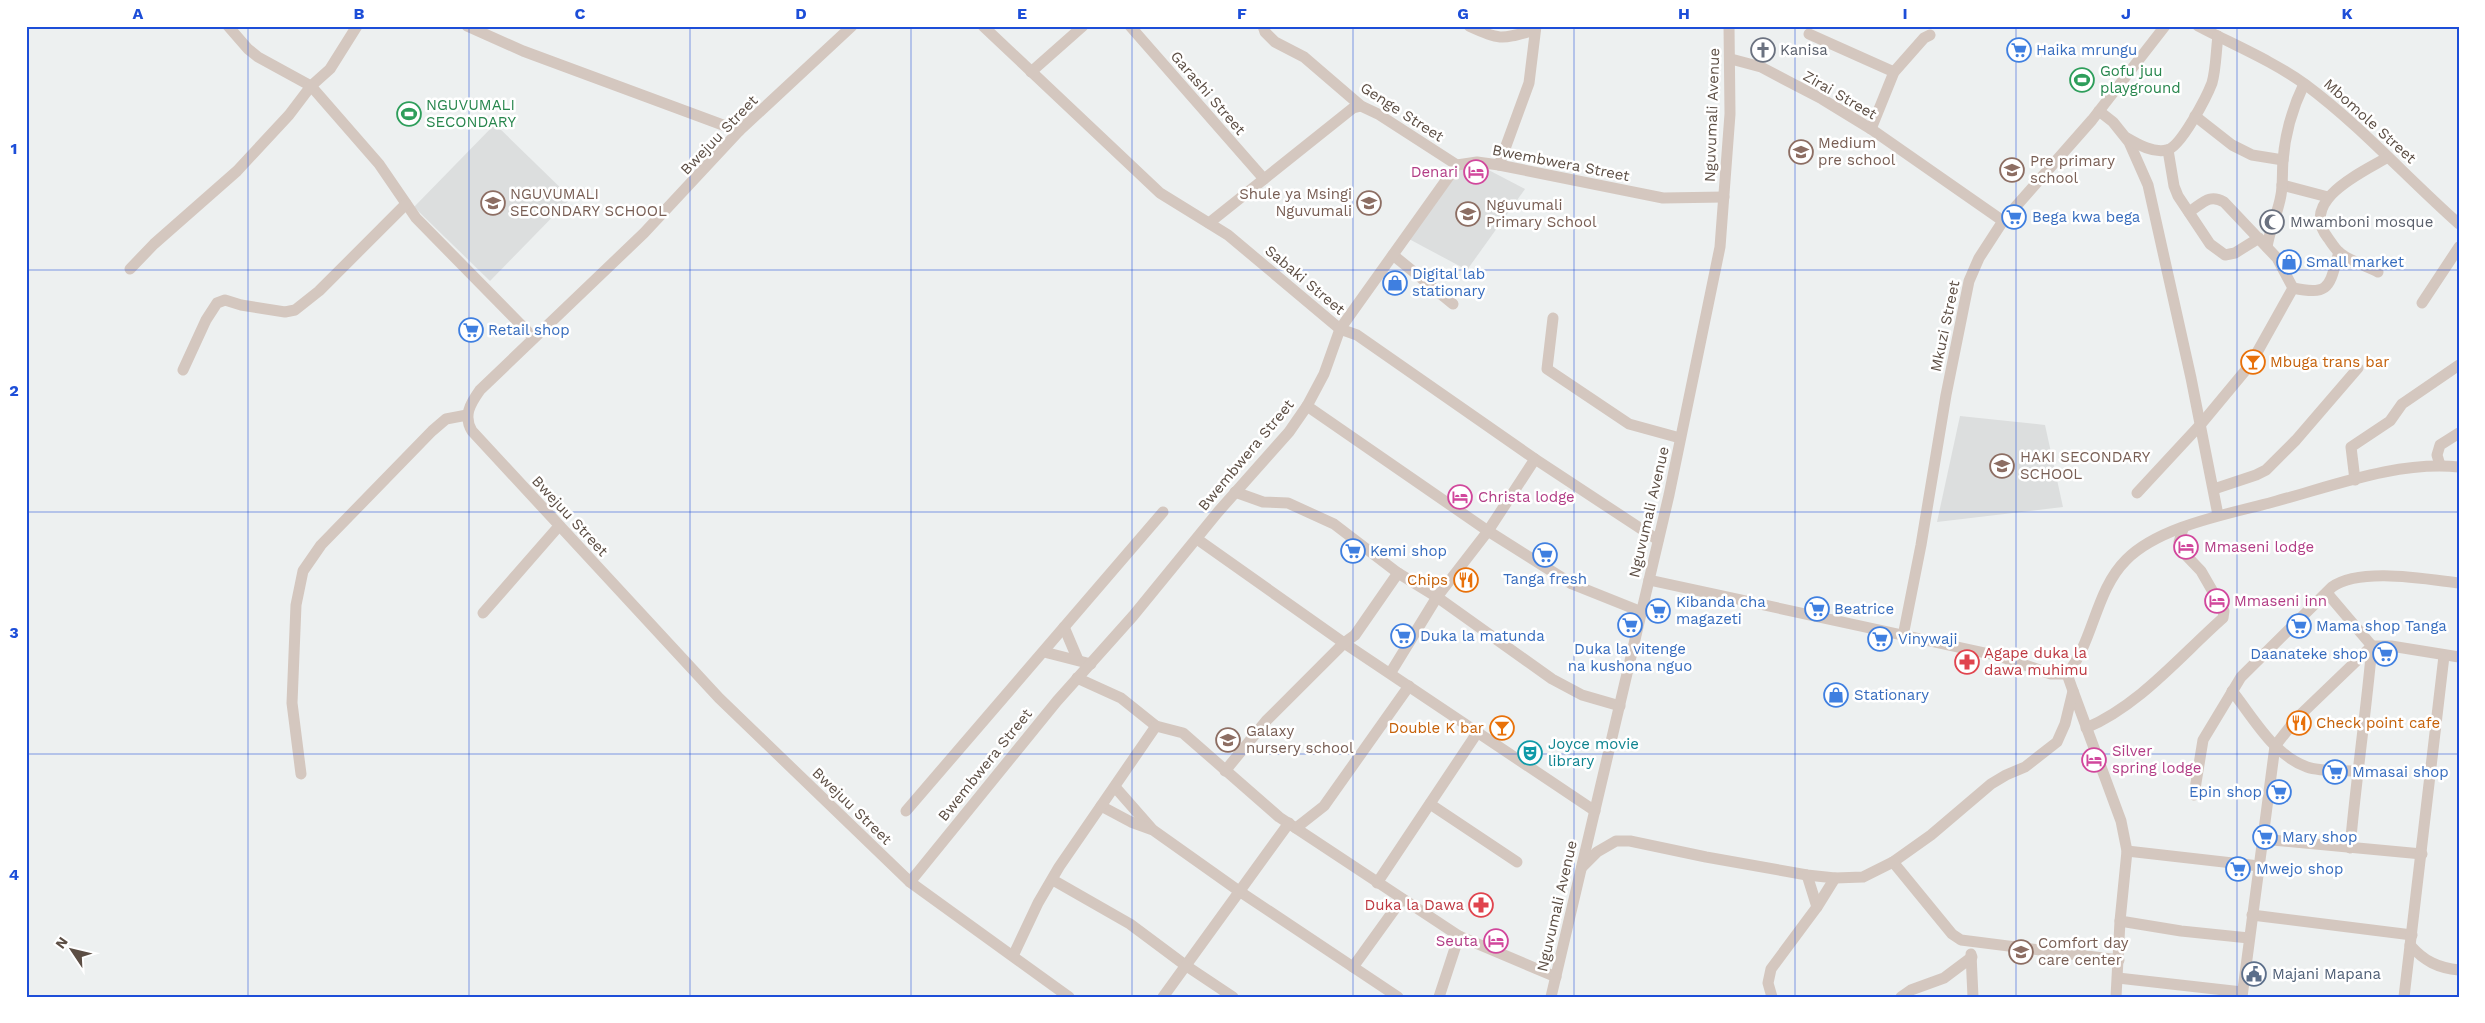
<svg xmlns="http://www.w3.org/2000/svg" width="2485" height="1023" viewBox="0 0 2485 1023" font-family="'Work Sans',sans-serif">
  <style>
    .education { fill: #dcdede }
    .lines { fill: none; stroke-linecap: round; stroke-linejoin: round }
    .minor { stroke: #d4c7bf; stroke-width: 11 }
    .grid { fill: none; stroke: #1d4ed8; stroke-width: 1; stroke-opacity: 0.55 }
    .labels { text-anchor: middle; stroke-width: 5; stroke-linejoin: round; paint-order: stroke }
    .worship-label { font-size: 15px; fill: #5b616d; stroke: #fff; text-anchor: start }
    .shop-label { font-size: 15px; fill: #366cbe; stroke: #fff; text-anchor: start }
    .leisure-label { font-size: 15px; fill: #27864d; stroke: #fff; text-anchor: start }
    .street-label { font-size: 15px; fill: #5c4e44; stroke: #fff }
    .education-label { font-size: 15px; fill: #785e54; stroke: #fff; text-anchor: start }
    .hotel-label { font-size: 15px; fill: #b23c85; stroke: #fff; text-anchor: start }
    .food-label { font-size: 15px; fill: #c56008; stroke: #fff; text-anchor: start }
    .health-label { font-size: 15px; fill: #be3a42; stroke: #fff; text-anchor: start }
    .culture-label { font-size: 15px; fill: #0d838f; stroke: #fff; text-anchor: start }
    .service-label { font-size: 15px; fill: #4e5e75; stroke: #fff; text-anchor: start }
    .neatline { fill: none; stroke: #1d4ed8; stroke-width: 2 }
    .grid-label { font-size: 16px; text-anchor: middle; font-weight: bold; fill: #1d4ed8 }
  </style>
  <rect width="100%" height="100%" fill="#edf0f0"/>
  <g class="education">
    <polygon points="495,124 571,198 490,281 414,207"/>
    <polygon points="1479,165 1525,189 1467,270 1409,239 1460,170"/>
    <polygon points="1960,416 2045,425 2063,507 1937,522"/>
  </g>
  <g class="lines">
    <g class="minor">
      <polyline points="228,26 248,49 258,57 311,86 379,164 416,218 533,337"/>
      <polyline points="467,26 523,51 739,131"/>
      <path d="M852,26L739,131L644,233L480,390C470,404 463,416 472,431L719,698L910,882L1069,997"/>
      <polyline points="983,26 1160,193 1228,235 1340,329 1357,335 1535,459 1658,540"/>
      <polyline points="1130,26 1264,179"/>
      <polyline points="1263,26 1265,32 1275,42 1304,57 1361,106 1378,114 1457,165"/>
      <path d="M1469,26C1501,41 1502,39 1535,30"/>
      <path d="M2198,26C2234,45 2273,61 2306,85C2361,126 2407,178 2459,224"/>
      <polyline points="1809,34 1894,72"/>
      <polyline points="1731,59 1761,67 1822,99 1871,129 2003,221"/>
      <polyline points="1031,72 1083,26"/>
      <polyline points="2099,111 2113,122 2129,142 2148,185 2191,378 2218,515"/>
      <polyline points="2195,116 2232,145 2252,155 2283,160"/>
      <polyline points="1871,129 1894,72 1924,38 1930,35"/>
      <path d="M2127,138C2139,145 2153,153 2167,150C2181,147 2207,96 2212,83C2216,69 2216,51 2218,36"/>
      <polyline points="2168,150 2174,186 2178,196 2210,244 2225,255 2235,253 2259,238"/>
      <polyline points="1499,165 1529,83 1536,26"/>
      <polyline points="2282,185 2328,197"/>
      <polyline points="1209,223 1353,108 1361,106"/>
      <path d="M2267,247C2270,228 2278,213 2281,195C2283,184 2282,172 2283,161C2285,132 2292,109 2304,84"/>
      <polyline points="1393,255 1453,304"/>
      <polyline points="130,269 154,244 237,171 289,115 311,86 330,69 357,26"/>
      <path d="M2378,272C2366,266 2350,261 2340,253C2335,249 2331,242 2328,238C2298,200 2363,172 2388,157"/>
      <path d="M2293,288C2331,296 2329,286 2339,252"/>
      <polyline points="2422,303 2459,247"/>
      <polyline points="1553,318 1547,369 1629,424 1680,438"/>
      <polyline points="183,370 206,320 217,303 225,300 241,305 285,312 295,310 319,291 406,204"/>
      <polyline points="1307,406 1488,531 1572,584 1642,612"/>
      <polyline points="2440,465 2437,455 2440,445 2459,433"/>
      <polyline points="2355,480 2351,447 2390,421 2402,404 2459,365"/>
      <polyline points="2214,489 2256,475 2266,470 2296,440 2358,368"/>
      <polyline points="1235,492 1263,502 1288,503 1334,524 1398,573 1437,597 1552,679 1582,695 1620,706"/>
      <path d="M2137,493L2201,424L2250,365L2293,288L2277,258L2224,202C2209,193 2202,204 2189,212"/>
      <polyline points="1197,539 1344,643 1595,811"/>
      <path d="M1649,580L1999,656L2051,674H2067C2094,641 2095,591 2126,560C2159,526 2229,514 2273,502C2333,486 2396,461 2459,467"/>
      <path d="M2327,593L2372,646C2366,713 2356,780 2350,848"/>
      <polyline points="483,613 559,526"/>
      <polyline points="1064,627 1078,660"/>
      <polyline points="1903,636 1921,545 1946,395 1969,281 1979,258 2003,221 2092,120 2165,26"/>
      <polyline points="1044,652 1091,664"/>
      <polyline points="1391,672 1437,597 1488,531 1535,459"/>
      <polyline points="1077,678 1121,698 1156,726 1183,733 1279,817 1459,936 1556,977"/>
      <polyline points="2073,691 2121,821 2127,851 2120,921 2116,997"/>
      <path d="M2232,691C2253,717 2273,755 2307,767C2321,772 2341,770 2357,771"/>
      <path d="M2086,728C2140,705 2180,656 2223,618L2224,611L2201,571L2180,549L2179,542L2183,529"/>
      <polyline points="1225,771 1266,721 1344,643 1355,635 1398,573"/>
      <polyline points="301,774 292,703 296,605 303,571 321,545 432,431 446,419 467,415"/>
      <polyline points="1115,787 1151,828"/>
      <path d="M2194,795L2203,740L2241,677L2332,587C2360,567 2425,579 2459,583"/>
      <polyline points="1430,804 1517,862"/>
      <polyline points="1101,806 1131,822 1153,830 1239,891 1398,997"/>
      <polyline points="906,811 1163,512"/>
      <polyline points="1296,828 1324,806 1409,686"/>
      <polyline points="2262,839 2422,854"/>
      <polyline points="2127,851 2259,866"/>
      <polyline points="1893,862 1952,934 1961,940 2119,960"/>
      <polyline points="1582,867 1597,852 1616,841 1630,841 1706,857 1807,875 1835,878 1863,877 1893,862 1931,835 1991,784 2006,775 2025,767 2057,742 2065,724 2073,691 2067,674"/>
      <polyline points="1807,875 1817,907"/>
      <polyline points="1053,880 1130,924 1185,965 1233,997"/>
      <polyline points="910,882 1057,701 1133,616 1218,512 1289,432 1307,406 1324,374 1340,329 1457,165 1477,162 1499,165 1663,198 1724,197"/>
      <polyline points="1377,883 1477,733"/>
      <polyline points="2252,915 2412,935"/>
      <polyline points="2120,921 2181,931 2249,938"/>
      <path d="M2410,945C2424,961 2438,968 2459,970"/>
      <polyline points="1971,954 1973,997"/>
      <polyline points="1013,956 1038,903 1059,867 1156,726"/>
      <polyline points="1353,967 1402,899"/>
      <polyline points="2118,978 2242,992"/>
      <polyline points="1163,997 1289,823"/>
      <polyline points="1439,997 1459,936"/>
      <polyline points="1551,997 1669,495 1720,247 1730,114 1729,26"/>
      <polyline points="1772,997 1768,983 1771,969 1817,907 1835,878"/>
      <polyline points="1901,997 1911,990 1944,978 1972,957"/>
      <polyline points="2242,997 2275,746 2297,718 2372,646 2391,646 2459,657"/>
      <polyline points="2404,997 2444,656"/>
    </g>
  </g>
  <path class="grid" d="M248,26V997M469,26V997M690,26V997M911,26V997M1132,26V997M1353,26V997M1574,26V997M1795,26V997M2016,26V997M2237,26V997M26,270H2459M26,512H2459M26,754H2459"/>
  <defs>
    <g id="church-ring" transform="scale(1.25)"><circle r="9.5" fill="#fff" stroke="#6b7280" stroke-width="1.5"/><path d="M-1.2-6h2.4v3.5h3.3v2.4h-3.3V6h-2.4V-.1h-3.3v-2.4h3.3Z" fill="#6b7280"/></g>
    <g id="supermarket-ring" transform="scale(1.25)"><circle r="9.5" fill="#fff" stroke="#3f7fe0" stroke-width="1.5"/><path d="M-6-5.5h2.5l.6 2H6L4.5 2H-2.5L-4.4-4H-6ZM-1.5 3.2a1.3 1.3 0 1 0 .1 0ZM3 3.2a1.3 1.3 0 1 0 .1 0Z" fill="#3f7fe0"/></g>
    <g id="stadium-ring" transform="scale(1.25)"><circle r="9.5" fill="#fff" stroke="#2e9e5b" stroke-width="1.5"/><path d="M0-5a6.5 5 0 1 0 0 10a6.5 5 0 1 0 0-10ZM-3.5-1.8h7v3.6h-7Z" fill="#2e9e5b"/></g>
    <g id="school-ring" transform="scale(1.25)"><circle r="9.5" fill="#fff" stroke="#8d6e63" stroke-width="1.5"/><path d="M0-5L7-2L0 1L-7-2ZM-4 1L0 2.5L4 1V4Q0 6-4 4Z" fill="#8d6e63"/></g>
    <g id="hotel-ring" transform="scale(1.25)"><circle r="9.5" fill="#fff" stroke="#d1479c" stroke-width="1.5"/><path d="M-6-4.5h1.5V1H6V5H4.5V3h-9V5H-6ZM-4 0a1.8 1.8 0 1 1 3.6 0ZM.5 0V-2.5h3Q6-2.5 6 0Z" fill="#d1479c"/></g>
    <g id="mosque-ring" transform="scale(1.25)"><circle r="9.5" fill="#fff" stroke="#6b7280" stroke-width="1.5"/><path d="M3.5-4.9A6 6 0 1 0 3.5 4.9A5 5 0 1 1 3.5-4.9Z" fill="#6b7280"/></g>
    <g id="shop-ring" transform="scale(1.25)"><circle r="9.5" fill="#fff" stroke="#3f7fe0" stroke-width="1.5"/><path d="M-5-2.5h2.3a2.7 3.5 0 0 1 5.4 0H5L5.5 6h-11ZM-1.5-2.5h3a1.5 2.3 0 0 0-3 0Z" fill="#3f7fe0"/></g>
    <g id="bar-ring" transform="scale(1.25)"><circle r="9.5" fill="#fff" stroke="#e8710a" stroke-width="1.5"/><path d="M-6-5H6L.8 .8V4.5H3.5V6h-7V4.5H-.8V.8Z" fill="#e8710a"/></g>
    <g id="restaurant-ring" transform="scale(1.25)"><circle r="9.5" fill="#fff" stroke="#e8710a" stroke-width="1.5"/><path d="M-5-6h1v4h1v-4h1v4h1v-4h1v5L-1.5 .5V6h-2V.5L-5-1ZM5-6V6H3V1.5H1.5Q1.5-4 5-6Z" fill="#e8710a"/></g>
    <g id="pharmacy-ring" transform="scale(1.25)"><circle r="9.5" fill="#fff" stroke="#e0444e" stroke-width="1.5"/><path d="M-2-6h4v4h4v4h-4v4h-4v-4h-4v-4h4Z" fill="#e0444e"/></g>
    <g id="theatre-ring" transform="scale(1.25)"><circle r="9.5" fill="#fff" stroke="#0f9aa8" stroke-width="1.5"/><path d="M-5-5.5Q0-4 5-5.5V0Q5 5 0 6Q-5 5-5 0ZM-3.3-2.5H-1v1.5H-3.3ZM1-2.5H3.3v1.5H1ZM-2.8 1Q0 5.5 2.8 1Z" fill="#0f9aa8"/></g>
    <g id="civic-ring" transform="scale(1.25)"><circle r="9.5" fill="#fff" stroke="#5c6f8a" stroke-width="1.5"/><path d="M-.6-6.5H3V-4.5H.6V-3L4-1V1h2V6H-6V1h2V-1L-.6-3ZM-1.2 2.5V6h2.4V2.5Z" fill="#5c6f8a"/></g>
  </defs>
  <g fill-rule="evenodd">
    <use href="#church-ring" x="1763" y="50"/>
    <use href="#supermarket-ring" x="2019" y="50"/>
    <use href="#stadium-ring" x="2082" y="80"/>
    <use href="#stadium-ring" x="409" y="114"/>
    <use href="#school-ring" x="1801" y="152"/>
    <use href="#school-ring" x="2012" y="170"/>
    <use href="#hotel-ring" x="1476" y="172"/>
    <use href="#school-ring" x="493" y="203"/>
    <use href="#school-ring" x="1369" y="203"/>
    <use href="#school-ring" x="1468" y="214"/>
    <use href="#supermarket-ring" x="2014" y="217"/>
    <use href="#mosque-ring" x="2272" y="222"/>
    <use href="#shop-ring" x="2289" y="262"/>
    <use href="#shop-ring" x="1395" y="283"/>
    <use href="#supermarket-ring" x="471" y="330"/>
    <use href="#bar-ring" x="2253" y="362"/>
    <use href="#school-ring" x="2002" y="466"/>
    <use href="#hotel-ring" x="1460" y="497"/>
    <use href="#hotel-ring" x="2186" y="547"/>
    <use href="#supermarket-ring" x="1353" y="551"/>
    <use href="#supermarket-ring" x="1545" y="555"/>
    <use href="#restaurant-ring" x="1466" y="580"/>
    <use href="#hotel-ring" x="2217" y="601"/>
    <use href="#supermarket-ring" x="1817" y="609"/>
    <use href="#supermarket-ring" x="1658" y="611"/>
    <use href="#supermarket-ring" x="1630" y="625"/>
    <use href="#supermarket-ring" x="2299" y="626"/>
    <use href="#supermarket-ring" x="1403" y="636"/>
    <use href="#supermarket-ring" x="1880" y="639"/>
    <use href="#supermarket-ring" x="2385" y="654"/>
    <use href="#pharmacy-ring" x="1967" y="662"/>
    <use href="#shop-ring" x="1836" y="695"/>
    <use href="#restaurant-ring" x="2299" y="723"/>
    <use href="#bar-ring" x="1502" y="728"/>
    <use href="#school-ring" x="1228" y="740"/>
    <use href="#theatre-ring" x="1530" y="753"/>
    <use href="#hotel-ring" x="2094" y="760"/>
    <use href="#supermarket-ring" x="2335" y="772"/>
    <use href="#supermarket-ring" x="2279" y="792"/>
    <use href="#supermarket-ring" x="2265" y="837"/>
    <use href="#supermarket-ring" x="2238" y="869"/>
    <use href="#pharmacy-ring" x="1481" y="905"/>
    <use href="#hotel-ring" x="1496" y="941"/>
    <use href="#school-ring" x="2021" y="952"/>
    <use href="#civic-ring" x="2254" y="974"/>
  </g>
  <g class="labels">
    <g class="worship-label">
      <text x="1780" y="55">Kanisa</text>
      <text x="2290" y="227">Mwamboni mosque</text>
    </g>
    <g class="shop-label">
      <text x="2036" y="55">Haika mrungu</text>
      <text x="2032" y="222">Bega kwa bega</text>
      <text x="2306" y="267">Small market</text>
      <text x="1412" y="279">Digital lab<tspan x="1412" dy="17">stationary</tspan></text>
      <text x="488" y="335">Retail shop</text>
      <text x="1370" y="556">Kemi shop</text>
      <text x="1545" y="584" text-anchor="middle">Tanga fresh</text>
      <text x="1676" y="607">Kibanda cha<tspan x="1676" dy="17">magazeti</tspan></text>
      <text x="1834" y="614">Beatrice</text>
      <text x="2316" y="631">Mama shop Tanga</text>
      <text x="1420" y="641">Duka la matunda</text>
      <text x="1898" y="644">Vinywaji</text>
      <text x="1630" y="654" text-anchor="middle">Duka la vitenge<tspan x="1630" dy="17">na kushona nguo</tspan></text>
      <text x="2368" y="659" text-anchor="end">Daanateke shop</text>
      <text x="1854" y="700">Stationary</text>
      <text x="2352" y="777">Mmasai shop</text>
      <text x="2262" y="797" text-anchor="end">Epin shop</text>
      <text x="2282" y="842">Mary shop</text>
      <text x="2256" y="874">Mwejo shop</text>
    </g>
    <g class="leisure-label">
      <text x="2100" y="76">Gofu juu<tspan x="2100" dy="17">playground</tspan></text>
      <text x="426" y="110">NGUVUMALI<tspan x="426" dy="17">SECONDARY</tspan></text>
    </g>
    <g class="street-label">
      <text transform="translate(1208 93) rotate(49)" y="5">Garashi Street</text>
      <text transform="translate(1840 95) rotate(30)" y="5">Zirai Street</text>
      <text transform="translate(1402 112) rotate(33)" y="5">Genge Street</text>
      <text transform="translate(1712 115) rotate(-88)" y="5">Nguvumali Avenue</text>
      <text transform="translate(2370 121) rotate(42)" y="5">Mbomole Street</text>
      <text transform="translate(719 135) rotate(-46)" y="5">Bwejuu Street</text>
      <text transform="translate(1561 163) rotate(11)" y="5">Bwembwera Street</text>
      <text transform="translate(1305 280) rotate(40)" y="5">Sabaki Street</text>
      <text transform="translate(1945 326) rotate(-78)" y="5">Mkuzi Street</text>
      <text transform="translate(1246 455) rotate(-50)" y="5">Bwembwera Street</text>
      <text transform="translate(1649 512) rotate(-77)" y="5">Nguvumali Avenue</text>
      <text transform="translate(570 516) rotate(47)" y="5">Bwejuu Street</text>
      <text transform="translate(985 765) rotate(-51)" y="5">Bwembwera Street</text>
      <text transform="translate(852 806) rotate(44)" y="5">Bwejuu Street</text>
      <text transform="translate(1557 906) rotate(-77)" y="5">Nguvumali Avenue</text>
    </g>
    <g class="education-label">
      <text x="1818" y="148">Medium<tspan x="1818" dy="17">pre school</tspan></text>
      <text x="2030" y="166">Pre primary<tspan x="2030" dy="17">school</tspan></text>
      <text x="510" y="199">NGUVUMALI<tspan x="510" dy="17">SECONDARY SCHOOL</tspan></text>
      <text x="1352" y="199" text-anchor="end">Shule ya Msingi<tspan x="1352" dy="17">Nguvumali</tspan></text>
      <text x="1486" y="210">Nguvumali<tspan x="1486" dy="17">Primary School</tspan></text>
      <text x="2020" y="462">HAKI SECONDARY<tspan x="2020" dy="17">SCHOOL</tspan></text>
      <text x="1246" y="736">Galaxy<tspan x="1246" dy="17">nursery school</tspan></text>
      <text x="2038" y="948">Comfort day<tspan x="2038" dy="17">care center</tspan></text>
    </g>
    <g class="hotel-label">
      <text x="1458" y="177" text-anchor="end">Denari</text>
      <text x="1478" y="502">Christa lodge</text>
      <text x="2204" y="552">Mmaseni lodge</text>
      <text x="2234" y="606">Mmaseni inn</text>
      <text x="2112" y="756">Silver<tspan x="2112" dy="17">spring lodge</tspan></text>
      <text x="1478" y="946" text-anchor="end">Seuta</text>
    </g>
    <g class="food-label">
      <text x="2270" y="367">Mbuga trans bar</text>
      <text x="1448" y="585" text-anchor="end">Chips</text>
      <text x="2316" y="728">Check point cafe</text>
      <text x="1484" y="733" text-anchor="end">Double K bar</text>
    </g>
    <g class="health-label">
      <text x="1984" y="658">Agape duka la<tspan x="1984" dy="17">dawa muhimu</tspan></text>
      <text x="1464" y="910" text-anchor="end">Duka la Dawa</text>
    </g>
    <g class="culture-label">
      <text x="1548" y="749">Joyce movie<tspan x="1548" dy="17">library</tspan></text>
    </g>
    <g class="service-label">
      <text x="2272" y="979">Majani Mapana</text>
    </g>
  </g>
  <rect width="2485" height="1023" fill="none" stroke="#ffffff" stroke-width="55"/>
  <g transform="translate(72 950) rotate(305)" stroke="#ffffff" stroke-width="4" paint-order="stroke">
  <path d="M0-4L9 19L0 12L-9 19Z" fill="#5c4e44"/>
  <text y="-8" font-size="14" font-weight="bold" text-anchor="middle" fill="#5c4e44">N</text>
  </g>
  <rect x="28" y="28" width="2430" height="968" class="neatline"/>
  <g class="grid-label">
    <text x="138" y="19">A</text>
    <text x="359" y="19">B</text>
    <text x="580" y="19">C</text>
    <text x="801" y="19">D</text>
    <text x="1022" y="19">E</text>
    <text x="1242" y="19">F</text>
    <text x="1463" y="19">G</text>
    <text x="1684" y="19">H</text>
    <text x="1905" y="19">I</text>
    <text x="2126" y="19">J</text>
    <text x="2347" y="19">K</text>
    <text x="14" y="154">1</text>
    <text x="14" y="396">2</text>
    <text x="14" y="638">3</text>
    <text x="14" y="880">4</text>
  </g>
</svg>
